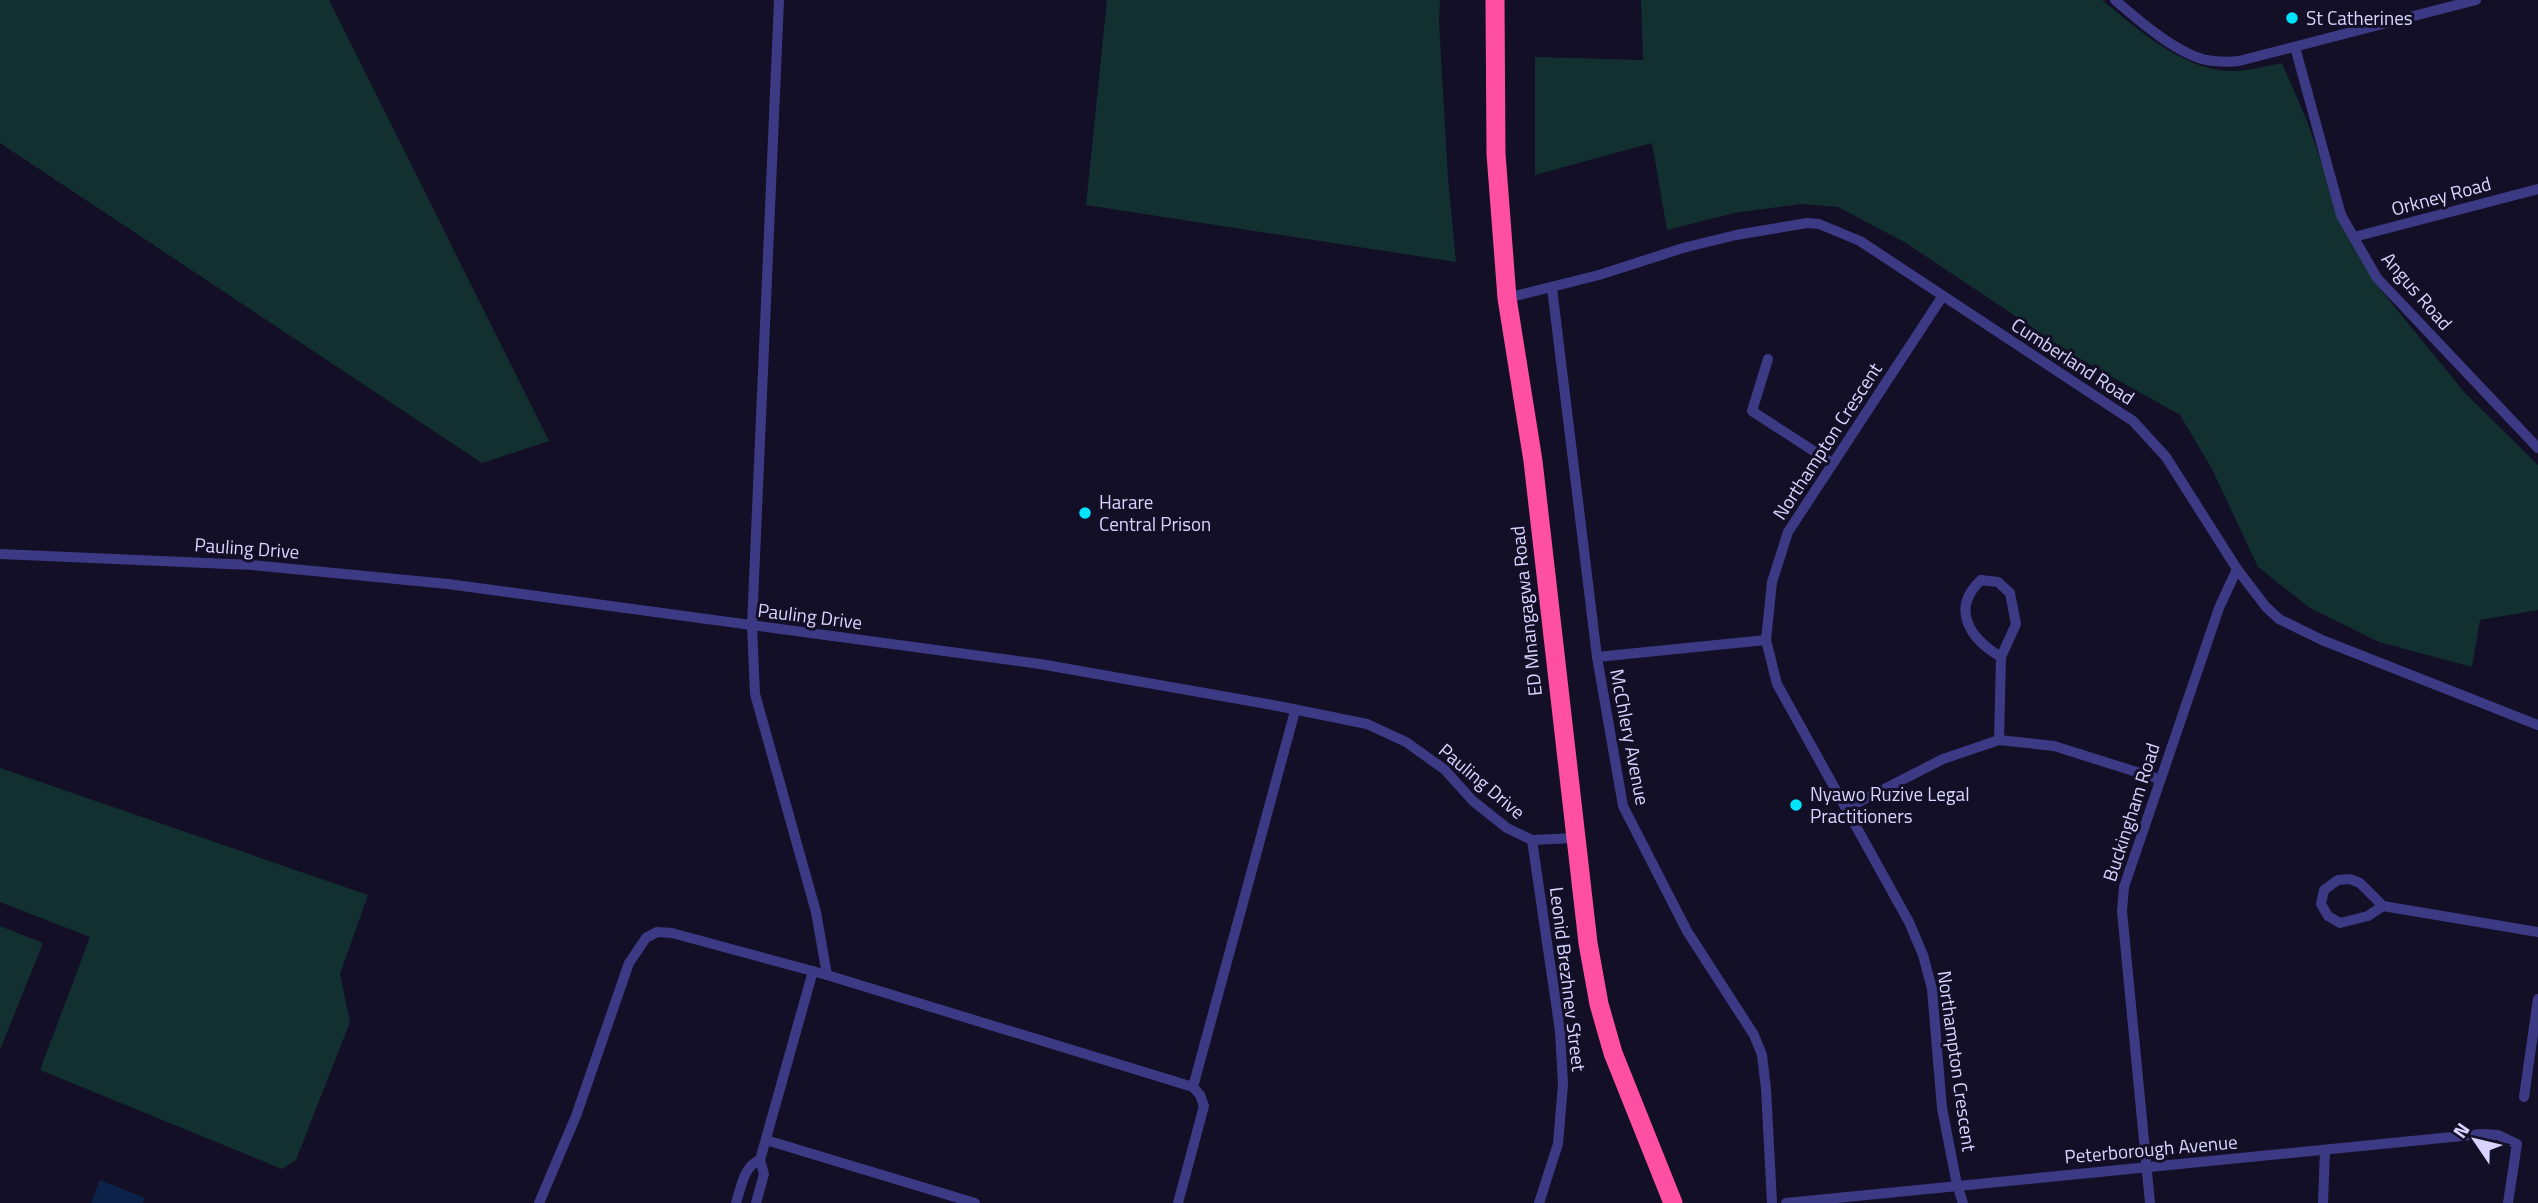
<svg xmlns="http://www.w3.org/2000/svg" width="2538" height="1203" viewBox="0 0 2538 1203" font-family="'Titillium Web',sans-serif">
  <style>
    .green { fill: #12302f }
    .water { fill: #0c2248 }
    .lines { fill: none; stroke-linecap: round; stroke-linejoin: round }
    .street { stroke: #3d3a85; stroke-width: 10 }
    .highway { stroke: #ff4fa3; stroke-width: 19 }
    .poi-dot { fill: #00e5ff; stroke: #130f26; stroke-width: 2.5 }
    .labels { text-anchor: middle; stroke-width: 6; stroke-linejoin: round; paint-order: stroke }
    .poi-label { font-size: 19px; fill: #d9d4ff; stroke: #130f26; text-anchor: start }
    .street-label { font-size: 19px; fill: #d9d4ff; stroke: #130f26 }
  </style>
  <rect width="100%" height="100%" fill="#130f26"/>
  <g class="green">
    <polygon points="0,0 329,0 549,441 482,463 0,143"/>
    <polygon points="1107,0 1440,0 1439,22 1448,178 1456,262 1086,205"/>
    <path d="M1641,0H2102C2138,29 2180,68 2228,71C2245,72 2266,66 2282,63L2307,121L2340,216L2377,285L2464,392L2538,465V610L2480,620L2472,667L2379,642L2310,608L2258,567L2212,469L2180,415L2075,356L1906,243L1838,207L1801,204L1734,213L1667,230L1652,143L1535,175V57L1643,60Z"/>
    <polygon points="0,768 368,895 340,974 350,1022 296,1160 282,1169 40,1070 90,937 0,902"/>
    <polygon points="0,926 43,943 0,1050"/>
  </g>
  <polygon class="water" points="100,1180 145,1198 143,1203 91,1203"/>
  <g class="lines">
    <g class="street">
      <polyline points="779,0 752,626 755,694 816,912 827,975"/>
      <path d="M2115,0C2138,20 2176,53 2206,60C2217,62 2228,62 2239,61L2476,0"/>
      <polyline points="2295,47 2341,215 2377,278 2538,448"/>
      <polyline points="2354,237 2538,189"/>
      <polyline points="1552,288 1597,657 1623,806 1687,931 1754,1035 1762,1055 1766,1089 1772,1203"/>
      <polyline points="1942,297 1788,532 1772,582 1766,640 1777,684 1909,922 1923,955 1932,989 1942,1108 1957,1185 1963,1203"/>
      <polyline points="1507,298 1599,275 1683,248 1736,235 1807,223 1819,224 1860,241 2133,421 2166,457 2237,569 2266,607 2279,619 2322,640 2538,725"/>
      <polyline points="1768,359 1752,411 1832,463"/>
      <polyline points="0,554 252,565 448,584 1040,664 1278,706 1367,724 1406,742 1444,769 1473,801 1507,828 1532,840 1574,838"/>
      <polyline points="1597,657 1766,640"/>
      <path d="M1999,740L2001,657L2016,624L2010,593L1998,582L1981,580C1950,609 1970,639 2001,657"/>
      <polyline points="1847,808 1943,759 1999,740 2054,746 2159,779"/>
      <polyline points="1532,840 1560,1031 1563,1084 1558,1144 1539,1203"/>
      <polyline points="2383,906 2368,916 2340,923 2328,916 2321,904 2324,890 2338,880 2350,879 2360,883 2383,906 2538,932"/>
      <polyline points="2524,1097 2538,999"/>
      <polyline points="766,1140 975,1203"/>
      <polyline points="539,1203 576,1116 629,963 646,938 657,932 672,933 827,975 1193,1087"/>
      <path d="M736,1203C741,1188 744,1165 760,1160"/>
      <polyline points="756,1203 764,1174 760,1160 813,971"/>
      <polyline points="1178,1203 1204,1106 1200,1095 1193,1087 1295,711"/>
      <polyline points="1786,1203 2482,1134 2498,1135 2517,1144 2508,1203"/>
      <polyline points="2150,1203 2122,911 2124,887 2219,608 2237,569"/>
      <polyline points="2323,1203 2325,1150"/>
    </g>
    <polyline class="highway" points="1495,0 1496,154 1507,298 1533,461 1588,943 1599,1004 1613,1053 1673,1203"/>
  </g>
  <g class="poi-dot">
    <circle cx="2292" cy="18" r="7"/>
    <circle cx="1085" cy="513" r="7"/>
    <circle cx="1796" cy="805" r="7"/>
  </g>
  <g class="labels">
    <g class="poi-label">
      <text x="2306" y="25">St Catherines</text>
      <text x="1099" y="509">Harare<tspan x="1099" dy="22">Central Prison</tspan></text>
      <text x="1810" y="801">Nyawo Ruzive Legal<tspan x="1810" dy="22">Practitioners</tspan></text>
    </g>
    <g class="street-label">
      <text transform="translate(2441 196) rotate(-15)" y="7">Orkney Road</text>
      <text transform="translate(2417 291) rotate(49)" y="7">Angus Road</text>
      <text transform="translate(2073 361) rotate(33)" y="7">Cumberland Road</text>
      <text transform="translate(1827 441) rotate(-57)" y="7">Northampton Crescent</text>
      <text transform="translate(247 548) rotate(4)" y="7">Pauling Drive</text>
      <text transform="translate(1526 611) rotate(-96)" y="7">ED Mnangagwa Road</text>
      <text transform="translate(810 616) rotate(7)" y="7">Pauling Drive</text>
      <text transform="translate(1630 737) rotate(79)" y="7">McChlery Avenue</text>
      <text transform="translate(1482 781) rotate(40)" y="7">Pauling Drive</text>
      <text transform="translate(2131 812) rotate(-72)" y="7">Buckingham Road</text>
      <text transform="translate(1568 979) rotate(83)" y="7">Leonid Brezhnev Street</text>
      <text transform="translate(1957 1061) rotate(82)" y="7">Northampton Crescent</text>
      <text transform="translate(2151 1149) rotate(-5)" y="7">Peterborough Avenue</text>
    </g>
  </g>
  <g transform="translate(2475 1140) rotate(305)" stroke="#130f26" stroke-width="5" paint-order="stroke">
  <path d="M0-5L12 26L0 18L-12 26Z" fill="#d9d4ff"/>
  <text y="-10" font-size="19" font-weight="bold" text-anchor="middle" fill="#d9d4ff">N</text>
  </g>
</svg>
